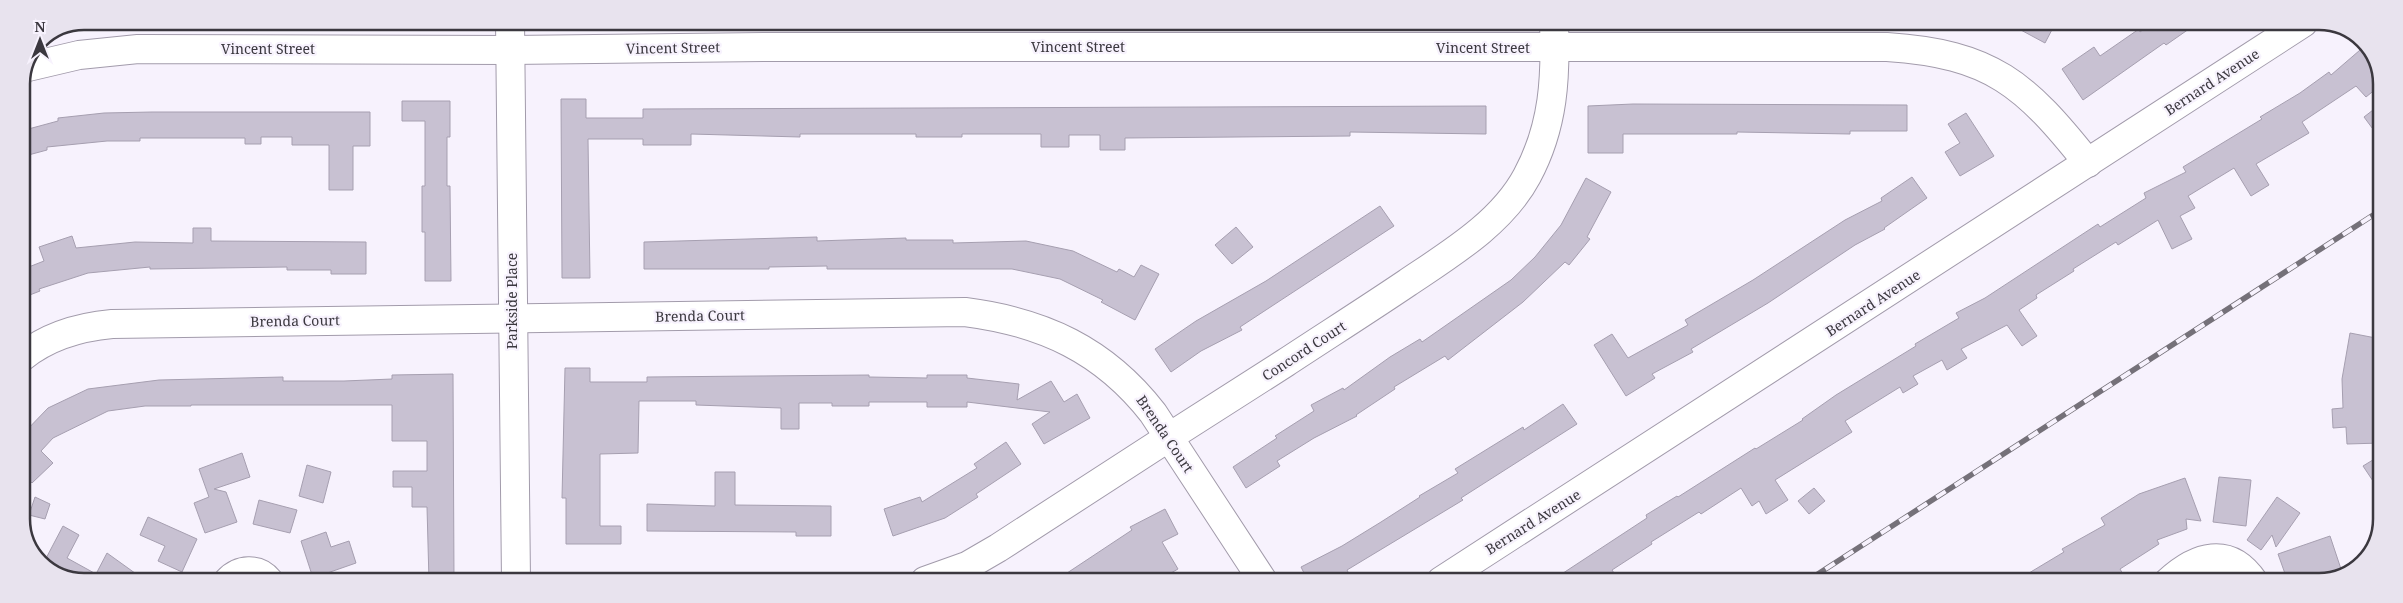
<svg xmlns="http://www.w3.org/2000/svg" width="2403" height="603" viewBox="0 0 2403 603" font-family="'Noto Serif',serif">
  <style>
    .green { fill: #ccdabf }
    .building { fill: #c8c1d2; stroke: #a69fb0 }
    .lines { fill: none; stroke-linecap: round; stroke-linejoin: round }
    .minor-casing { stroke: #a29bab; stroke-width: 30 }
    .minor { stroke: #fff; stroke-width: 28 }
    .rail-casing { stroke: #757179; stroke-width: 5.5 }
    .rail { stroke: #f7f2fd; stroke-width: 4; stroke-dasharray: 11; stroke-linecap: butt }
    .labels { text-anchor: middle; stroke-width: 4.5; stroke-linejoin: round; paint-order: stroke }
    .street-label { font-size: 14px; fill: #3b383f; stroke: #f7f2fd }
    .rim { fill: none; stroke: #3b383f; stroke-width: 2.5 }
  </style>
  <rect width="100%" height="100%" fill="#f7f2fd"/>
  <polygon class="green" points="2212,570 2225,573 2236,582 2178,582"/>
  <g class="building">
    <polygon points="2006,22 2056,22 2045,43"/>
    <polygon points="2154,22 2199,22 2166,45 2164,43 2083,100 2062,69 2094,47 2100,56 2139,29 2140,32"/>
    <polygon points="2367,44 2382,84 2366,97 2356,86 2302,122 2309,133 2256,164 2269,185 2251,196 2234,168 2188,196 2195,208 2180,216 2192,239 2172,249 2158,220 2118,245 2116,242 2073,269 2074,271 2036,295 2037,298 2019,310 2037,336 2022,346 2007,325 1961,349 1967,358 1947,370 1942,360 1913,376 1918,384 1903,393 1900,387 1845,421 1852,432 1775,480 1788,500 1766,514 1759,501 1752,506 1741,488 1701,514 1699,512 1651,542 1652,544 1612,570 1614,573 1602,581 1551,581 1647,518 1646,515 1677,496 1678,497 1755,448 1756,449 1803,420 1802,419 1836,395 1916,346 1915,344 1959,318 1956,313 1985,298 2098,224 2100,227 2146,198 2144,193 2186,172 2183,167 2262,119 2260,117 2300,93 2329,72 2331,75"/>
    <polygon points="561,99 586,99 586,118 643,118 643,109 1486,106 1486,134 1350,132 1350,136 1125,138 1125,150 1100,150 1100,135 1069,135 1069,147 1041,147 1041,134 962,134 962,137 916,137 916,134 800,134 800,137 691,134 691,145 643,145 643,139 588,139 590,278 562,278"/>
    <polygon points="402,101 450,101 450,137 447,137 447,186 450,186 451,281 425,281 425,232 422,232 422,186 425,186 425,121 402,121"/>
    <polygon points="2382,103 2382,117 2381,140 2364,117"/>
    <polygon points="1633,104 1907,105 1907,131 1850,131 1850,134 1737,132 1737,134 1623,134 1623,153 1588,153 1588,106"/>
    <polygon points="152,112 370,112 370,146 353,146 353,190 329,190 329,145 292,145 292,137 261,137 261,144 245,144 245,138 140,138 140,141 107,141 47,147 47,150 21,157 21,131 58,121 58,118 104,113"/>
    <polygon points="1966,113 1994,156 1960,176 1945,152 1960,143 1948,124"/>
    <polygon points="1912,177 1927,198 1884,228 1885,229 1855,245 1768,303 1691,349 1693,352 1652,374 1655,378 1626,396 1594,345 1612,334 1628,358 1688,325 1685,320 1753,280 1845,220 1882,201 1881,198"/>
    <polygon points="1586,178 1611,192 1587,237 1590,239 1569,265 1565,262 1523,302 1448,360 1445,356 1394,387 1395,389 1356,415 1357,416 1314,438 1277,461 1280,466 1246,488 1233,467 1277,438 1275,436 1314,411 1311,405 1343,388 1344,390 1390,357 1420,339 1422,342 1511,280 1535,257 1561,225"/>
    <polygon points="1380,206 1394,226 1240,327 1242,330 1201,351 1171,372 1155,349 1196,321 1266,281"/>
    <polygon points="1236,227 1253,247 1232,264 1215,245"/>
    <polygon points="193,228 211,228 211,241 366,242 366,274 331,274 331,270 287,270 287,267 150,269 150,267 88,273 39,289 40,291 22,298 21,270 44,261 39,247 72,236 76,248 135,242 193,243"/>
    <polygon points="817,237 817,241 906,238 906,240 953,240 953,243 1026,241 1073,251 1117,272 1119,269 1134,277 1141,265 1159,274 1135,320 1101,302 1103,300 1060,279 1012,269 827,269 827,266 769,267 769,269 644,269 644,242"/>
    <polygon points="2350,333 2381,339 2381,443 2347,444 2346,427 2333,428 2332,409 2343,408 2342,379"/>
    <polygon points="565,368 590,368 590,382 647,382 647,377 869,375 869,377 927,378 927,375 967,375 967,378 1019,384 1017,400 1051,381 1064,402 1077,394 1090,418 1044,444 1032,424 1050,412 967,402 967,407 927,407 927,402 869,402 869,406 832,406 832,403 799,403 799,429 781,429 781,408 696,405 696,401 639,401 638,453 600,454 600,526 621,526 621,544 566,544 566,498 562,498"/>
    <polygon points="453,374 454,581 429,581 427,507 412,507 412,487 393,487 393,471 427,471 427,441 392,441 392,405 191,405 191,406 145,406 108,411 53,438 41,451 53,463 32,483 22,473 22,435 48,408 88,389 159,380 283,377 283,381 344,381 392,379 392,375"/>
    <polygon points="1563,404 1577,424 1461,498 1463,500 1347,570 1348,572 1330,581 1308,581 1301,567 1342,546 1381,522 1420,497 1419,496 1458,473 1455,469 1523,427 1524,430"/>
    <polygon points="1006,442 1021,464 976,494 978,497 945,518 893,536 884,509 920,497 922,502 977,468 974,464"/>
    <polygon points="242,453 250,477 214,489 226,492 237,522 205,533 194,503 209,497 199,469"/>
    <polygon points="2381,455 2381,493 2363,466"/>
    <polygon points="307,465 331,472 323,503 299,496"/>
    <polygon points="715,472 735,472 735,505 831,506 831,536 796,536 796,532 647,531 647,504 715,506"/>
    <polygon points="2219,477 2251,480 2246,526 2213,522"/>
    <polygon points="2185,478 2201,521 2186,519 2187,529 2157,540 2159,544 2120,569 2124,576 2113,582 2014,582 2064,552 2062,549 2105,525 2101,518 2139,494"/>
    <polygon points="1814,488 1825,501 1809,514 1798,501"/>
    <polygon points="35,497 50,504 45,519 29,515"/>
    <polygon points="2277,497 2300,513 2276,547 2272,535 2261,550 2247,540"/>
    <polygon points="259,500 297,510 290,533 253,524"/>
    <polygon points="1165,509 1178,534 1162,542 1178,569 1157,581 1055,581 1132,530 1130,527"/>
    <polygon points="148,517 197,539 182,572 158,561 165,546 140,535"/>
    <polygon points="63,526 79,535 67,558 96,574 107,553 146,581 72,580 43,564"/>
    <polygon points="326,532 331,547 349,541 356,563 313,578 301,541"/>
    <polygon points="2330,536 2342,572 2314,582 2288,582 2278,554"/>
  </g>
  <g class="lines">
    <g class="minor-casing">
      <g id="minor">
        <polyline points="510,21 516,581"/>
        <path d="M28,67L79,55L138,49L511,50L763,47H1887C1992,54 2025,84 2088,163"/>
        <path d="M22,357C48,336 79,327 112,324L965,312C1043,322 1104,350 1153,413L1263,581"/>
        <path d="M228,581C239,569 258,567 269,581"/>
        <path d="M925,581L967,566L998,548C1093,486 1189,424 1285,363C1326,336 1367,310 1407,283C1450,254 1502,223 1527,176C1554,126 1556,77 1554,22"/>
        <polyline points="1441,581 2303,23"/>
        <path d="M2168,582C2196,556 2229,545 2254,582"/>
      </g>
    </g>
    <use href="#minor" class="minor"/>
    <g class="rail-casing">
      <polyline id="rail" points="1807,581 2381,210"/>
    </g>
    <use href="#rail" class="rail"/>
  </g>
  <g class="labels">
    <g class="street-label">
      <text x="1078" y="52">Vincent Street</text>
      <text transform="translate(673 48) rotate(-1)" y="5">Vincent Street</text>
      <text x="1483" y="53">Vincent Street</text>
      <text x="268" y="54">Vincent Street</text>
      <text transform="translate(2212 82) rotate(-33)" y="5">Bernard Avenue</text>
      <text transform="translate(512 301) rotate(-90)" y="5">Parkside Place</text>
      <text transform="translate(1873 303) rotate(-33)" y="5">Bernard Avenue</text>
      <text transform="translate(700 316) rotate(-1)" y="5">Brenda Court</text>
      <text transform="translate(295 321) rotate(-1)" y="5">Brenda Court</text>
      <text transform="translate(1304 351) rotate(-33)" y="5">Concord Court</text>
      <text transform="translate(1165 434) rotate(56)" y="5">Brenda Court</text>
      <text transform="translate(1533 522) rotate(-32)" y="5">Bernard Avenue</text>
    </g>
  </g>
  <path d="M0 0H2403V603H0ZM84 30H2319A54 54 0 0 1 2373 84V519A54 54 0 0 1 2319 573H84A54 54 0 0 1 30 519V84A54 54 0 0 1 84 30Z" fill="#e8e3ee" fill-rule="evenodd"/>
  <path class="rim" d="M84 30H2319A54 54 0 0 1 2373 84V519A54 54 0 0 1 2319 573H84A54 54 0 0 1 30 519V84A54 54 0 0 1 84 30Z"/>
  <g transform="translate(40 40)" stroke="#f7f2fd" stroke-width="4" paint-order="stroke">
  <path d="M0-4L9 19L0 12L-9 19Z" fill="#3b383f"/>
  <text y="-8" font-size="14" font-weight="bold" text-anchor="middle" fill="#3b383f">N</text>
  </g>
</svg>
